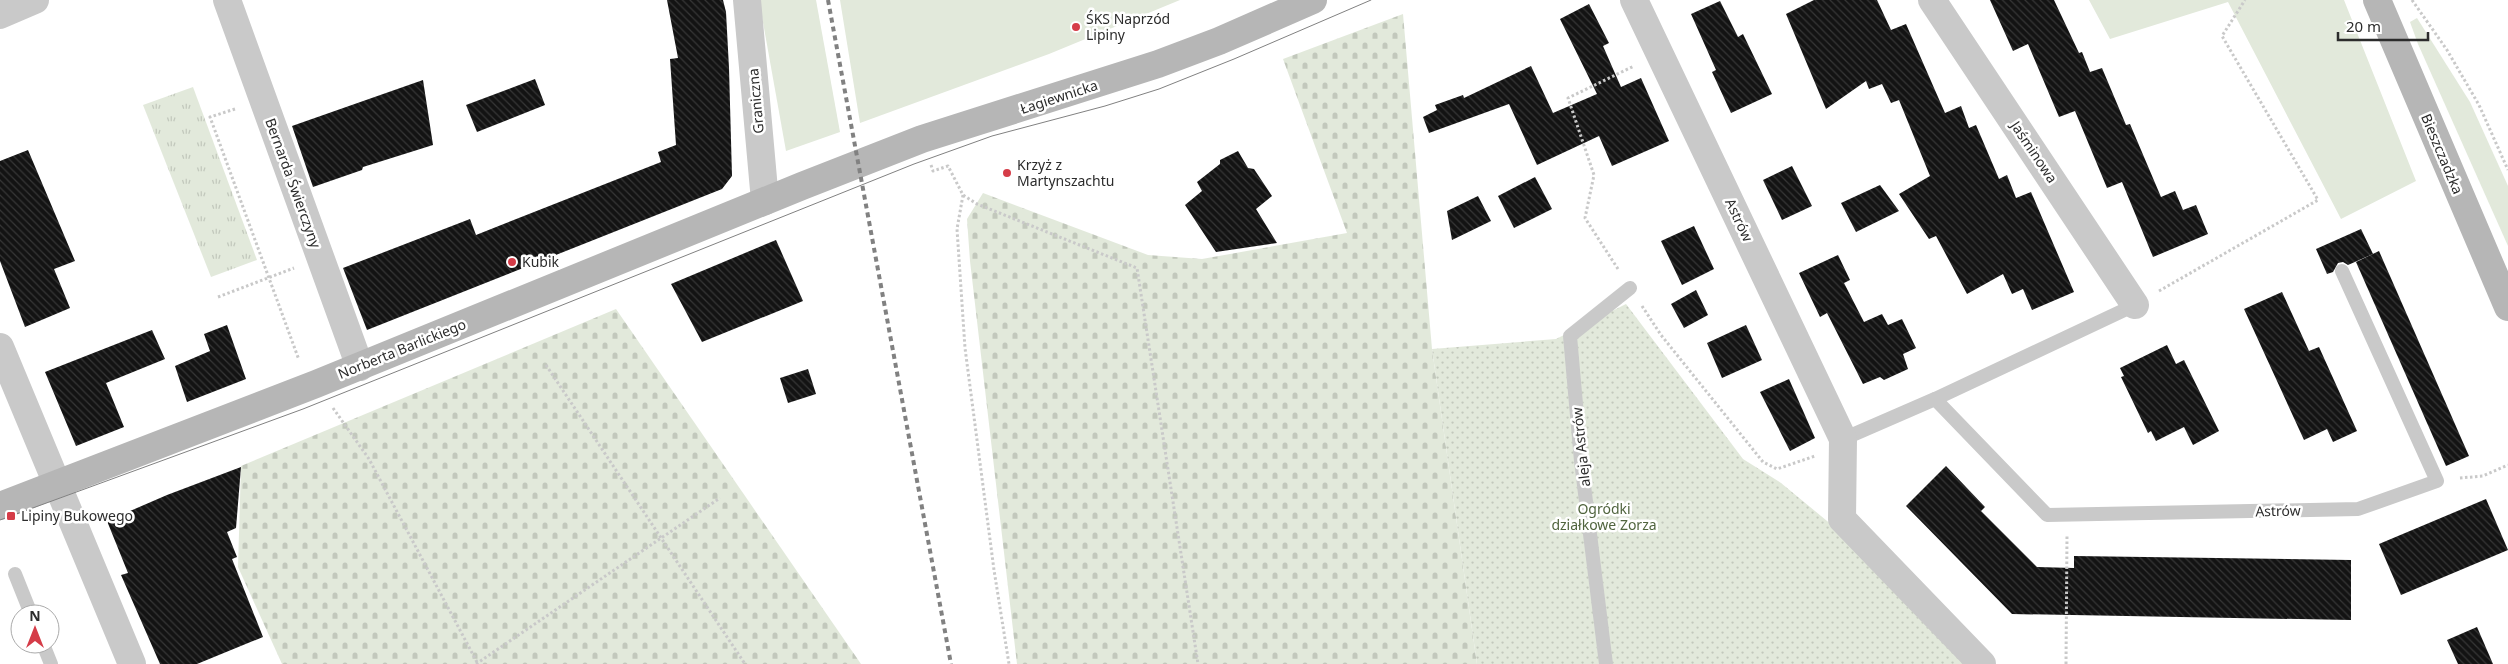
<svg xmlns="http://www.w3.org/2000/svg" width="2508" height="664" viewBox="0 0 2508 664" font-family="'Noto Sans',sans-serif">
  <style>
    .grass { fill: #e2e9db }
    .cemetery { fill: url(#cemetery-stones) }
    .park { fill: url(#park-tufts) }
    .garden { fill: url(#garden-dots) }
    .building { fill: url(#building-back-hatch) }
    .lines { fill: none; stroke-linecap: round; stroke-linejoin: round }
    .path { stroke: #c9c9c9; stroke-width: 3; stroke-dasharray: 2.5 2.5; stroke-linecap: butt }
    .lane { stroke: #c9c9c9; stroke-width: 14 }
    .street { stroke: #c9c9c9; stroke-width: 28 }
    .secondary { stroke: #b6b6b6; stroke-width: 28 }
    .tram { stroke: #818181; stroke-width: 1 }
    .rail { stroke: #818181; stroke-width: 4; stroke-dasharray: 5 4; stroke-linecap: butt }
    .poi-dot { fill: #d53c48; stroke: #fff; stroke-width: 2 }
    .labels { text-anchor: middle; stroke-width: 5; stroke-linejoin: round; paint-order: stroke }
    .poi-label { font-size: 14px; fill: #2c2c2c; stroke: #fff; text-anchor: start }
    .street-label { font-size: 14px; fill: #2c2c2c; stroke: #fff }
    .park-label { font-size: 14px; fill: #50643e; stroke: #fff }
  </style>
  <defs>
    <pattern id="cemetery-stones" width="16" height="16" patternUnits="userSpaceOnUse" patternTransform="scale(1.25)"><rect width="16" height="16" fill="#e2e9db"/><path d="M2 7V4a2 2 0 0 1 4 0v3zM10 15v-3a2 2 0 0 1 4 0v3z" fill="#c2c8bc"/></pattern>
    <pattern id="park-tufts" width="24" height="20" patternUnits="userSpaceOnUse" patternTransform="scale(1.25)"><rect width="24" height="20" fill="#e2e9db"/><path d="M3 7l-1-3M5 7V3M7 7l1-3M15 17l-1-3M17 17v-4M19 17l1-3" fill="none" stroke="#c2c8bc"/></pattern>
    <pattern id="garden-dots" width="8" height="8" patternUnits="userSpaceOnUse" patternTransform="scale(1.25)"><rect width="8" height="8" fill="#e2e9db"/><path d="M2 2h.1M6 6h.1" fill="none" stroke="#c2c8bc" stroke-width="1.8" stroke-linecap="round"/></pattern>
    <pattern id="building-back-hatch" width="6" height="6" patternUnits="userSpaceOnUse" patternTransform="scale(1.25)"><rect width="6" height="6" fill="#131313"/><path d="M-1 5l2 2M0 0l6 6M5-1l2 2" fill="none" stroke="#363636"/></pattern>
  </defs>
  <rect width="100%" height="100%" fill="#fff"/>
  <g class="grass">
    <polygon points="759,0 816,0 840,132 786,151"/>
    <polygon points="840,0 1180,0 1049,54 860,123"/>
    <polygon points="2089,0 2344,0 2416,181 2341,219 2228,2 2110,39"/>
    <polygon points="2417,18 2470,102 2508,186 2508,246 2418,44 2410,22"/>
  </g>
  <g class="cemetery">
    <polygon points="1403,14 1432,349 1477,664 1017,664 970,261 967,219 983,193 1148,255 1202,259 1347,233 1283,59"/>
    <polygon points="616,309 861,664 282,664 238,567 241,466"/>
  </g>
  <polygon class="park" points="193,87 257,260 211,277 143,105"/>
  <polygon class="garden" points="1626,304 1743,459 1781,483 1884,568 1973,664 1477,664 1432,349 1556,339"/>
  <g class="building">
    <polygon points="667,0 723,0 726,12 729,68 732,176 722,189 367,330 343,268 470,219 476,235 661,162 658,152 676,145 670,59 678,58"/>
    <polygon points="1814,0 1877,0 1891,30 1906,24 1945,113 1961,106 1969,128 1976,125 1999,179 2007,175 2016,198 2031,192 2074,292 2032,310 2023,289 2012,294 2003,274 1967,294 1936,236 1929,239 1899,194 1930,176 1899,100 1891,103 1882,84 1869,89 1866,81 1826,109 1786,14"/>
    <polygon points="1990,0 2054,0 2079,53 2082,52 2090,72 2102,68 2126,125 2130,124 2161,197 2175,191 2183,210 2196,205 2208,234 2153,257 2122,182 2107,188 2075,111 2059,117 2028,44 2013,51"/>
    <polygon points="1720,1 1738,37 1743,34 1772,94 1731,113 1712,72 1716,70 1691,14"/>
    <polygon points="1589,4 1609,43 1603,46 1621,87 1641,78 1669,141 1612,166 1599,136 1537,165 1509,104 1429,133 1423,117 1437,110 1435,105 1463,95 1464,98 1531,66 1553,113 1597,94 1560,19"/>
    <polygon points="535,79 545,105 477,132 466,105"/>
    <polygon points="423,80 433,145 363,167 362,170 313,187 292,126"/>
    <polygon points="28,150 75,261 54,269 70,308 25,327 0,261 0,161"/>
    <polygon points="1238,151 1248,168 1254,169 1272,196 1256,209 1277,243 1216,252 1185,205 1202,191 1197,182 1220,164 1220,160"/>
    <polygon points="1792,166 1812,206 1782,220 1763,180"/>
    <polygon points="1535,177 1552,209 1514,228 1498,196"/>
    <polygon points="1880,185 1899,211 1856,232 1841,203"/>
    <polygon points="1478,196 1491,221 1452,240 1447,211"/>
    <polygon points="1694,226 1714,269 1682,285 1661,241"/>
    <polygon points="2361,229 2373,254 2348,265 2343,262 2338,263 2333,272 2327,274 2316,249"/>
    <polygon points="776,240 803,301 702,342 671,284"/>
    <polygon points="2379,251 2469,456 2446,466 2356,262"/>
    <polygon points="1838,255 1850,280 1844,283 1864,322 1882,314 1888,325 1902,319 1916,348 1903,354 1908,369 1884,380 1880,377 1863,384 1827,313 1820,317 1799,273"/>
    <polygon points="1696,290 1708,315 1684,328 1671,304"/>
    <polygon points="2282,292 2309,351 2319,347 2357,431 2333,442 2327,429 2304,440 2244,309"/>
    <polygon points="227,325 246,379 187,402 175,366 210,351 204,334"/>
    <polygon points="1746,325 1762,360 1722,378 1707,343"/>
    <polygon points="152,330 165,359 106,383 124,427 76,446 45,372"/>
    <polygon points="2167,345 2176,364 2184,360 2219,431 2193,445 2184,427 2156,441 2151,431 2148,433 2121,377 2124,376 2120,368"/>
    <polygon points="808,369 816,394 788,403 780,378"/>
    <polygon points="1789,379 1815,438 1790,451 1760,392"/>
    <polygon points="1946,466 1985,507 1981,511 2037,567 2074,568 2074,556 2351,560 2351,620 2012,614 1906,506"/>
    <polygon points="241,467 236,528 227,532 237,557 232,559 263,637 197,664 160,664 121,575 128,573 107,521 167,495"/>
    <polygon points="2486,499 2508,550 2401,595 2379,544"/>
    <polygon points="2477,627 2493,664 2458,664 2447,640"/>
  </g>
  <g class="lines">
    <g class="path">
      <polyline points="2412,0 2447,50 2479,105 2508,170"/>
      <polyline points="235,109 210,117 299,360"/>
      <polyline points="931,165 933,171 948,166 963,195 977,204 1137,268 1198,664"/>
      <polyline points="963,195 957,229 965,348 994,570 1009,664"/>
      <polyline points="1618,269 1585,218 1594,175 1568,98 1634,66"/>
      <polyline points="2159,291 2318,200 2222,36 2245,0"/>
      <polyline points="218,297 294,268"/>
      <polyline points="1642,306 1661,335 1763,462 1777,469 1815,456"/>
      <polyline points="546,365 745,664"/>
      <polyline points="333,408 369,459 478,664"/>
      <polyline points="2460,478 2483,476 2508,465"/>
      <polyline points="476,664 720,498"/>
      <polyline points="2066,664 2067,536"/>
    </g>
    <g class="lane">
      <polyline points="2135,305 1935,399 2047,515 2358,509 2437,481 2342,271"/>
      <polyline points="1843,439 1935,399"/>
      <polyline points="15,574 31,614"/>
      <polyline points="43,644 51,664"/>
      <polyline points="1606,664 1581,461 1570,336 1630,288"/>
    </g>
    <g class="street">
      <polyline points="227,0 360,367"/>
      <polyline points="747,0 765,201"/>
      <polyline points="1634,0 1843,439 1842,519 1982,664"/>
      <polyline points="1932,0 2135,305"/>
      <polyline points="0,15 35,0"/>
      <polyline points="0,347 132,664"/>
    </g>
    <g class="secondary">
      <polyline points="2377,0 2508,307"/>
      <polyline points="0,506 316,384 802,186 922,139 1158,64 1219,41 1313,0"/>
    </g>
    <polyline class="tram" points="0,520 303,409 914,164 992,136 1105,106 1159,89 1234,59 1371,0"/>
    <polyline class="rail" points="828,0 951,664"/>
  </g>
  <g class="poi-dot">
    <circle cx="1076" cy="27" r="5"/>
    <circle cx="1007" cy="173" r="5"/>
    <circle cx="512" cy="262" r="5"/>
    <rect x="6" y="511" width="10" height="10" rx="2.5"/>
  </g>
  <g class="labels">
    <g class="poi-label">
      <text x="1086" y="24">ŚKS Naprzód<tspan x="1086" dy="16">Lipiny</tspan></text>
      <text x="1017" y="170">Krzyż z<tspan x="1017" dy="16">Martynszachtu</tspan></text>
      <text x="522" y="267">Kubik</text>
      <text x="21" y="521">Lipiny Bukowego</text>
    </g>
    <g class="street-label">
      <text transform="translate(1059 97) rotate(-18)" y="5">Łagiewnicka</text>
      <text transform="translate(756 101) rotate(-95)" y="5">Graniczna</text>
      <text transform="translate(2034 152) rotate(56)" y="5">Jaśminowa</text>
      <text transform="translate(2442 154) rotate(67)" y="5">Bieszczadzka</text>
      <text transform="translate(293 183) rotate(70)" y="5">Bernarda Świerczyny</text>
      <text transform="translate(1739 220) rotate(65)" y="5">Astrów</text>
      <text transform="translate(402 349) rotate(-22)" y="5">Norberta Barlickiego</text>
      <text transform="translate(1581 447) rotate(-96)" y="5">aleja Astrów</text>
      <text transform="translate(2278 511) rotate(-1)" y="5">Astrów</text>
    </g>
    <g class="park-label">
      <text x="1604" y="514">Ogródki<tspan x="1604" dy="16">działkowe Zorza</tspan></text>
    </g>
  </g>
  <g transform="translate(35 629)"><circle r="24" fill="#ffffff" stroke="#ababab"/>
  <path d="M0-4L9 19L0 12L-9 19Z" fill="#d53c48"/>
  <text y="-8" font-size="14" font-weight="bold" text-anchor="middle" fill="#2c2c2c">N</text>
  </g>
  <path d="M2338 32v8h90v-8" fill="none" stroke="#2c2c2c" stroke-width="2.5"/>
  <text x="2346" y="32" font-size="15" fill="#2c2c2c" stroke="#ffffff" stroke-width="4" paint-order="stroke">20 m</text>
</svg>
